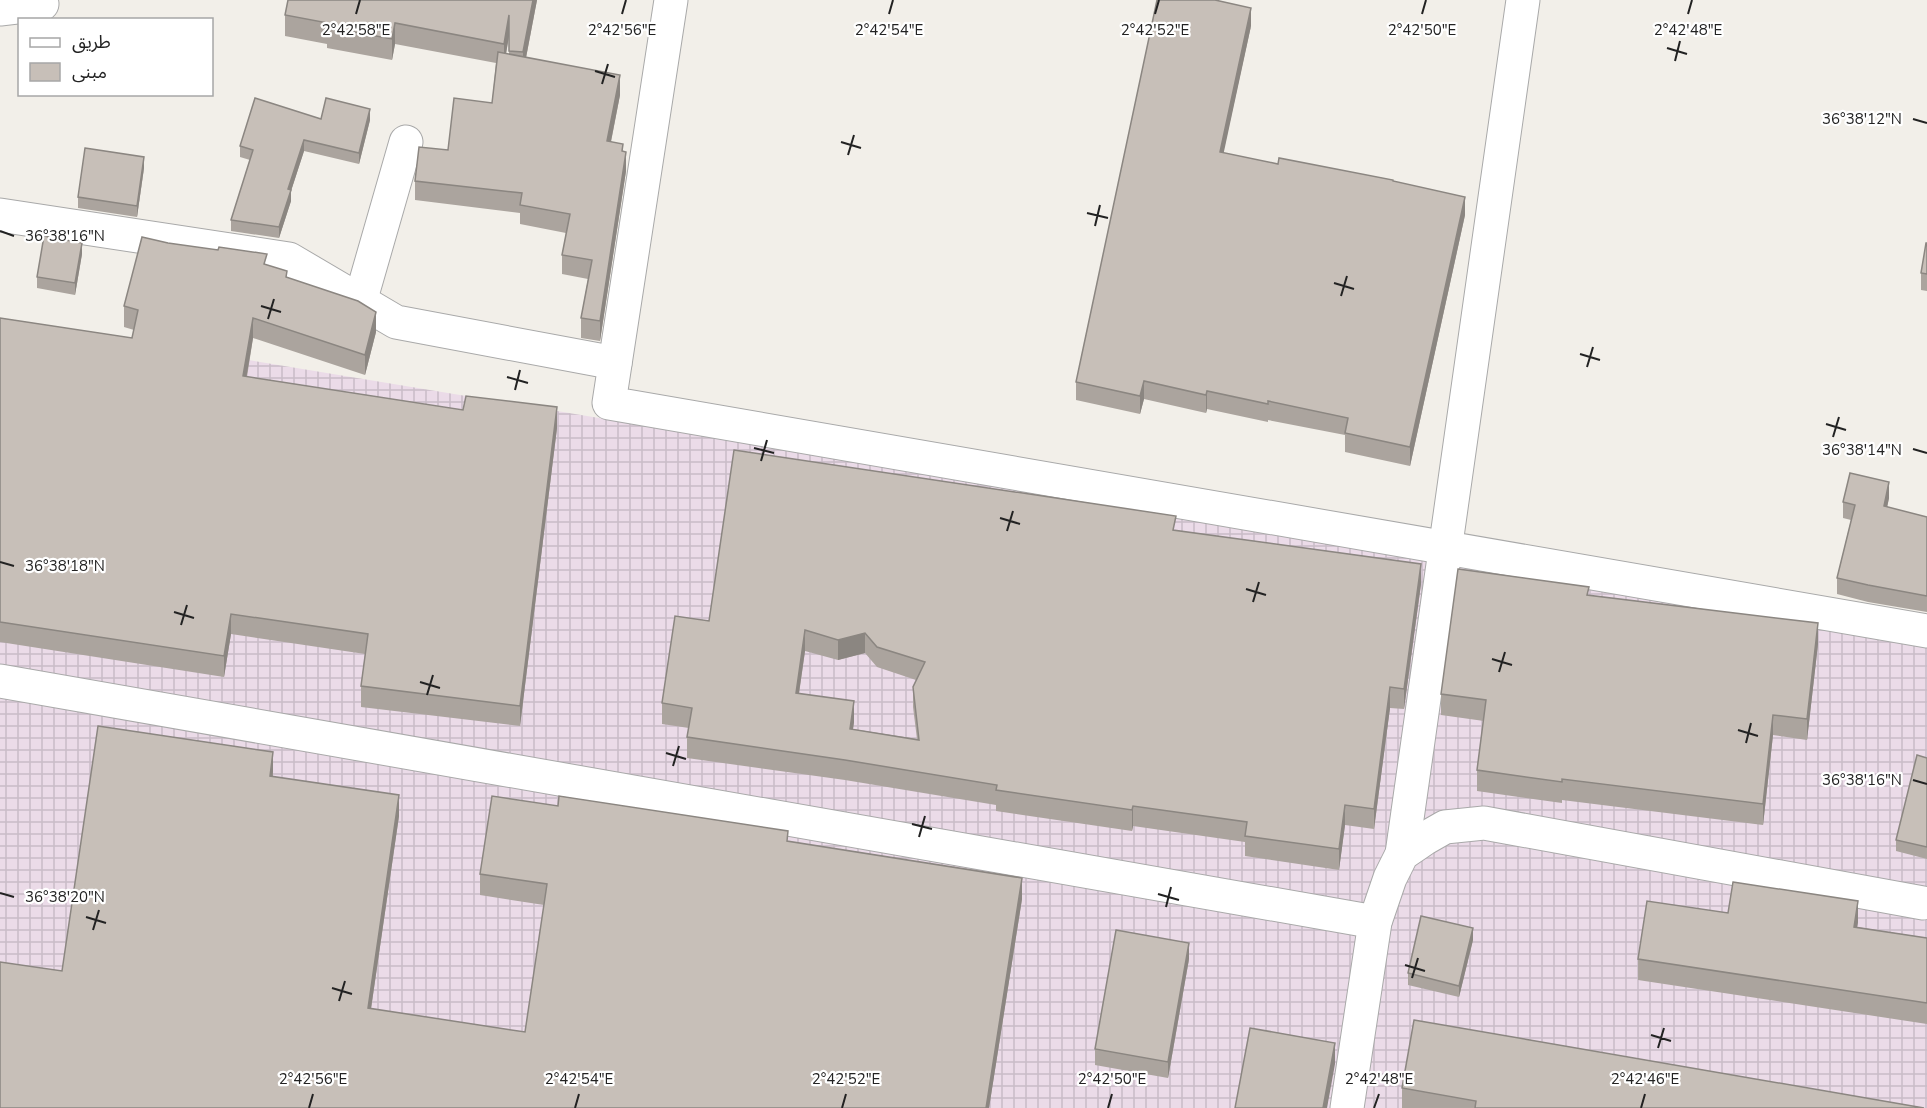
<svg xmlns="http://www.w3.org/2000/svg" width="1927" height="1108" viewBox="0 0 1927 1108" font-family="'Nunito Sans','Noto Sans Arabic',sans-serif">
  <style>
    .industrial { fill: url(#industrial-grid) }
    .lines { fill: none; stroke-linecap: round; stroke-linejoin: round }
    .minor-casing { stroke: #a9a9a9; stroke-width: 35 }
    .minor { stroke: #fff; stroke-width: 33 }
    .wall { fill: #aba49e; fill-rule: evenodd }
    .shaded-wall { fill: #8b8681 }
    .building { fill: #c7bfb8; stroke: #8b8681; stroke-width: 1.5; fill-rule: evenodd }
    .ticks { fill: none; stroke: #222; stroke-width: 2 }
    .ticks-label { font-size: 15px; text-anchor: middle; fill: #222; stroke: #fff; stroke-width: 4.5; stroke-linejoin: round; paint-order: stroke }
  </style>
  <defs>
    <pattern id="industrial-grid" width="8" height="8" patternUnits="userSpaceOnUse" patternTransform="scale(1.5)"><rect width="8" height="8" fill="#ebdbe8"/><path d="M0 4h8M4 0v8" fill="none" stroke="#c9bcc7"/></pattern>
  </defs>
  <rect width="100%" height="100%" fill="#f2efe9"/>
  <polygon class="industrial" points="0,319 539,408 1927,640 1927,1108 0,1108"/>
  <g class="lines">
    <g class="minor-casing">
      <g id="minor">
        <polyline points="671,0 609,403 1927,631"/>
        <polyline points="0,9 42,4"/>
        <polyline points="0,215 289,259 396,322 615,363"/>
        <polyline points="360,302 406,142"/>
        <polyline points="0,681 1375,922"/>
        <polyline points="1402,854 1523,0"/>
        <polyline points="1347,1108 1375,922 1390,878 1402,854 1424,839 1445,827 1484,823 1923,903"/>
      </g>
    </g>
    <use href="#minor" class="minor"/>
  </g>
  <g class="wall">
    <path d="M288,0H537L526,58L620,95L611,142L623,151L626,171L600,341L581,338V318L588,279L562,274V255L566,233L520,224V213L415,200V181L448,150L492,103L496,63L395,44L392,60L327,48V44L285,36V15ZM509,36V54H506Z"/>
    <polygon points="1251,26 1223,153 1278,164 1393,181 1465,215 1410,466 1345,452 1345,435 1268,420 1268,422 1207,409 1206,413 1144,399 1140,414 1076,400 1076,382"/>
    <polygon points="321,119 370,120 359,164 304,151 291,191 291,201 279,238 231,231 231,220 250,160 240,157 240,146"/>
    <polygon points="144,168 137,217 78,208 78,197"/>
    <polygon points="1927,243 1927,291 1921,290 1921,273"/>
    <polygon points="82,254 75,295 37,288 37,277"/>
    <polygon points="267,265 376,332 365,375 253,338 247,377 557,428 520,726 361,707 361,686 365,654 231,634 224,677 0,642 0,318 132,338 134,330 124,327 124,306"/>
    <polygon points="1889,498 1887,507 1927,517 1927,612 1868,602 1837,594 1837,578 1851,520 1843,518 1843,502"/>
    <path d="M1176,530L1421,584L1404,709L1390,708L1374,829L1345,825L1339,870L1245,856V842L1133,826L1132,831L996,811V805L845,780L687,758V737L689,728L662,724V703L709,621ZM805,651L838,660L865,653L877,667L916,680L913,687V707L917,739L853,729L854,722L799,694Z"/>
    <polygon points="1589,595 1818,644 1807,740 1773,735 1763,825 1562,800 1562,803 1477,791 1477,770 1484,721 1441,715 1441,694"/>
    <polygon points="1927,758 1927,859 1896,851 1896,840"/>
    <polygon points="273,772 273,776 399,816 371,1009 525,1032 544,905 480,895 480,874 788,841 1022,899 989,1108 0,1108 62,971"/>
    <polygon points="1728,913 1858,922 1857,927 1927,938 1927,1024 1638,980 1638,959"/>
    <polygon points="1473,940 1459,997 1408,985 1408,973"/>
    <polygon points="1189,959 1168,1078 1095,1065 1095,1049"/>
    <polygon points="1402,1088 1924,1108 1402,1108"/>
  </g>
  <g class="shaded-wall">
    <polygon points="533,0 537,0 523,73 523,52"/>
    <polygon points="1251,8 1251,26 1220,170 1220,152"/>
    <polygon points="509,15 509,36 504,65 504,44"/>
    <polygon points="395,23 395,44 392,60 392,39"/>
    <polygon points="620,75 620,95 607,161 607,141"/>
    <polygon points="370,109 370,120 359,164 359,153"/>
    <polygon points="304,140 304,151 291,191 291,201 279,238 279,227 288,189"/>
    <polygon points="626,152 626,171 600,341 600,321"/>
    <polygon points="144,157 144,168 137,217 137,206"/>
    <polygon points="1465,197 1465,215 1410,466 1410,447"/>
    <polygon points="82,243 82,254 75,295 75,283"/>
    <polygon points="376,312 376,332 365,375 365,355"/>
    <polygon points="253,318 253,338 243,397 243,376"/>
    <polygon points="1144,381 1144,399 1140,414 1140,396"/>
    <polygon points="1207,391 1207,409 1206,413 1206,395"/>
    <polygon points="557,407 557,428 520,726 520,706"/>
    <polygon points="1889,482 1889,498 1884,522 1884,506"/>
    <polygon points="1421,564 1421,584 1404,709 1404,689"/>
    <polygon points="231,614 231,634 224,677 224,656"/>
    <polygon points="1818,623 1818,644 1807,740 1807,719"/>
    <polygon points="805,630 805,651 796,713 796,693"/>
    <polygon points="865,633 865,653 838,660 838,640"/>
    <polygon points="1390,687 1390,708 1374,829 1374,809"/>
    <polygon points="854,701 854,722 850,749 850,729"/>
    <polygon points="1773,715 1773,735 1763,825 1763,804"/>
    <polygon points="273,752 273,772 270,796 270,776"/>
    <polygon points="399,795 399,816 368,1029 368,1008"/>
    <polygon points="1345,805 1345,825 1339,870 1339,849"/>
    <polygon points="1133,806 1133,826 1132,831 1132,810"/>
    <polygon points="1022,878 1022,899 989,1108 986,1108"/>
    <polygon points="1858,901 1858,922 1854,948 1854,927"/>
    <polygon points="1473,928 1473,940 1459,997 1459,986"/>
    <polygon points="1189,943 1189,959 1168,1078 1168,1062"/>
    <polygon points="1335,1043 1335,1064 1327,1108 1323,1108"/>
  </g>
  <g class="building">
    <polygon points="288,0 533,0 523,52 509,51 509,15 504,44 395,23 392,39 327,27 328,23 285,15"/>
    <polygon points="1157,0 1215,0 1251,8 1220,152 1278,164 1279,158 1393,180 1393,181 1465,197 1410,447 1345,433 1348,418 1268,401 1268,404 1207,391 1206,395 1144,381 1140,396 1076,382"/>
    <polygon points="498,52 620,75 607,141 623,144 622,151 626,152 600,321 581,318 592,260 562,255 570,214 520,205 522,193 415,181 419,147 448,150 454,98 492,103"/>
    <polygon points="255,98 321,119 326,98 370,109 359,153 304,140 288,189 291,190 279,227 231,220 253,150 240,146"/>
    <polygon points="85,148 144,157 137,206 78,197"/>
    <polygon points="44,236 82,243 75,283 37,277"/>
    <polygon points="142,237 168,243 218,250 219,247 267,254 264,264 287,271 286,277 358,301 376,312 365,355 253,318 243,376 463,410 466,396 557,407 520,706 361,686 368,634 231,614 224,656 0,622 0,318 132,338 138,310 124,306"/>
    <polygon points="1926,243 1927,243 1927,274 1921,273"/>
    <path d="M734,450L1176,516L1173,530L1421,564L1404,689L1390,687L1374,809L1345,805L1339,849L1245,836L1247,822L1133,806L1132,810L996,790L997,785L845,760L687,737L692,708L662,703L675,616L709,621ZM805,630L838,640L865,633L877,647L925,662L913,687L919,740L850,729L854,701L796,693Z"/>
    <polygon points="1850,473 1889,482 1884,506 1927,517 1927,596 1868,585 1837,578 1855,505 1843,502"/>
    <polygon points="1458,569 1589,587 1587,595 1818,623 1807,719 1773,715 1763,804 1562,779 1562,782 1477,770 1486,700 1441,694"/>
    <polygon points="98,726 273,752 270,776 399,795 368,1008 525,1032 547,884 480,874 492,796 558,806 559,796 788,831 787,841 1022,878 986,1108 0,1108 0,962 62,971"/>
    <polygon points="1917,755 1927,758 1927,847 1896,840"/>
    <polygon points="1733,882 1858,901 1854,927 1927,938 1927,1003 1638,959 1647,901 1728,913"/>
    <polygon points="1421,916 1473,928 1459,986 1408,973"/>
    <polygon points="1116,930 1189,943 1168,1062 1095,1049"/>
    <polygon points="1414,1020 1924,1108 1475,1108 1476,1101 1402,1088"/>
    <polygon points="1250,1028 1335,1043 1323,1108 1235,1108"/>
  </g>
  <path class="ticks" d="M356,14L360,0M622,14L626,0M889,14L893,0M1155,14L1159,0M1422,14L1426,0M1688,14L1692,0M1667,48L1687,54M1675,61L1680,41M595,71L615,77M602,84L608,64M1913,119L1927,123M841,142L861,148M848,155L854,135M1087,213L1108,218M1095,226L1100,205M0,231L14,236M1334,283L1354,289M1341,296L1347,276M261,306L281,312M268,319L274,299M1580,354L1600,360M1587,367L1593,347M507,377L528,383M515,390L520,370M1826,424L1846,430M1833,437L1839,417M754,448L774,453M1913,449L1927,453M761,461L767,440M1000,518L1020,524M1007,531L1013,511M0,562L14,566M1246,589L1266,595M1253,602L1259,582M174,612L194,618M181,625L187,605M1492,659L1512,665M1499,672L1505,652M420,682L440,688M427,695L433,675M1738,730L1758,736M1746,743L1751,723M666,753L686,759M673,766L679,746M1913,780L1927,784M912,824L932,829M919,837L925,816M0,893L14,897M1158,894L1179,900M1166,907L1171,887M86,917L106,923M93,930L99,910M1405,965L1425,971M1412,978L1418,958M332,988L352,994M339,1001L345,981M1651,1035L1671,1041M1658,1048L1664,1028M309,1108L313,1094M575,1108L579,1094M842,1108L846,1094M1108,1108L1112,1094M1374,1108L1379,1094M1641,1108L1645,1094"/>
  <g class="ticks-label">
    <text x="356" y="35">2°42'58"E</text>
    <text x="622" y="35">2°42'56"E</text>
    <text x="889" y="35">2°42'54"E</text>
    <text x="1155" y="35">2°42'52"E</text>
    <text x="1422" y="35">2°42'50"E</text>
    <text x="1688" y="35">2°42'48"E</text>
    <text x="1862" y="124">36°38'12"N</text>
    <text x="65" y="241">36°38'16"N</text>
    <text x="1862" y="455">36°38'14"N</text>
    <text x="65" y="571">36°38'18"N</text>
    <text x="1862" y="785">36°38'16"N</text>
    <text x="65" y="902">36°38'20"N</text>
    <text x="313" y="1084">2°42'56"E</text>
    <text x="579" y="1084">2°42'54"E</text>
    <text x="846" y="1084">2°42'52"E</text>
    <text x="1112" y="1084">2°42'50"E</text>
    <text x="1379" y="1084">2°42'48"E</text>
    <text x="1645" y="1084">2°42'46"E</text>
  </g>
  <rect x="18" y="18" width="195" height="78" fill="#ffffff" stroke="#a7a7a7" stroke-width="1.5"/>
  <rect x="30" y="38" width="30" height="9" fill="#ffffff" stroke="#a7a7a7" stroke-width="1.5"/>
  <text x="72" y="48" font-size="18" fill="#222222">طريق</text>
  <rect x="30" y="63" width="30" height="18" fill="#c7bfb8" stroke="#a7a7a7" stroke-width="1.5"/>
  <text x="72" y="78" font-size="18" fill="#222222">مبنى</text>
</svg>
